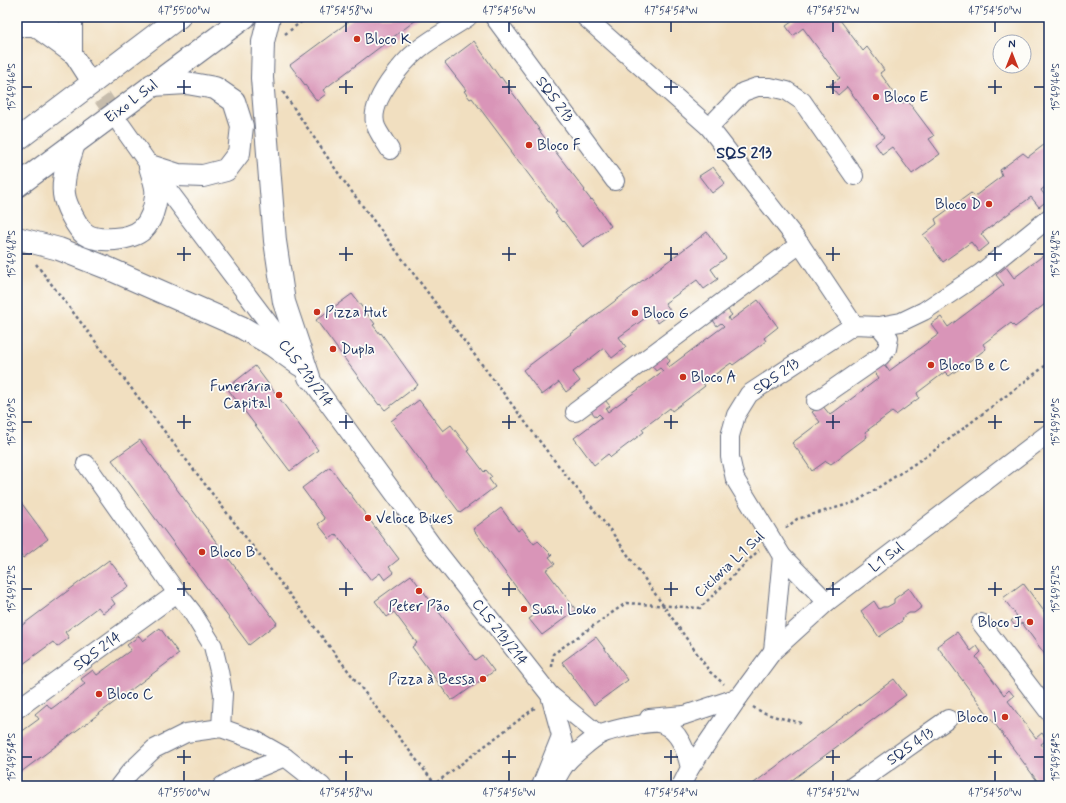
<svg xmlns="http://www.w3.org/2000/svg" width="1066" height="803" viewBox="0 0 1066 803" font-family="Mynerve,sans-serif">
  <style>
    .building { fill: #d995b8 }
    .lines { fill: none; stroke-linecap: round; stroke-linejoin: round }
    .minor-tunnel { stroke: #c6bcac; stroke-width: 18; stroke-dasharray: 18 9; stroke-linecap: butt }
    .minor-casing { stroke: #666d80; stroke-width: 20 }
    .major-casing { stroke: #666d80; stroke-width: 24 }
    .path { stroke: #666d80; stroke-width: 2.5; stroke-dasharray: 3 3; stroke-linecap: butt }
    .minor { stroke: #fff; stroke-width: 18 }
    .major { stroke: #fff; stroke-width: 22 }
    .ticks { fill: none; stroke: #1b2f5e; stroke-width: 1.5 }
    .poi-dot { fill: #c8321e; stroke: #fdfcf7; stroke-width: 1.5 }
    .labels { text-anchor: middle; stroke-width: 3.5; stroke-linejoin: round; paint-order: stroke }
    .poi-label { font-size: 15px; fill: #1b2f5e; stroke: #fdfcf7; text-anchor: start }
    .street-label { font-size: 15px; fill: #1b2f5e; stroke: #fdfcf7 }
    .neighbourhood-label { font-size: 16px; font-weight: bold; fill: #1b2f5e; stroke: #fdfcf7 }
    .neatline { fill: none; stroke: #1b2f5e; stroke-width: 1.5 }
    .ticks-label { font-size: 10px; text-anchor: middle; fill: #1b2f5e }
  </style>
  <rect width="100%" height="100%" fill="#fdfcf7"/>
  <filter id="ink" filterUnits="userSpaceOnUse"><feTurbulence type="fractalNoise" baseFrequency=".025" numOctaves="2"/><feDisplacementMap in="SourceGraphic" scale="8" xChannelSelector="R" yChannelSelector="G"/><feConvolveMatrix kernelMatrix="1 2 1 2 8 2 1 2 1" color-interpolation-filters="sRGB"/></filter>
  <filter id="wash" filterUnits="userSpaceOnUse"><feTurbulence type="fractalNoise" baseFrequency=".012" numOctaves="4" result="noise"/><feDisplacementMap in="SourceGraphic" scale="16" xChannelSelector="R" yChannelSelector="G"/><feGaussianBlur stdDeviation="0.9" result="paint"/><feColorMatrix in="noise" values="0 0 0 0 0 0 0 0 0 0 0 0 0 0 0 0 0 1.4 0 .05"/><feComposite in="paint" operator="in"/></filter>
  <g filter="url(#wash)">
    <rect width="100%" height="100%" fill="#f1dfc0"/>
    <g id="blocks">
      <g class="building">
        <polygon points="355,17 420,17 323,90 326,94 317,101 290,65"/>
        <polygon points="795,17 845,17 840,20 863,51 867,47 884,70 880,73 902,104 907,100 934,136 929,139 940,154 912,174 892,147 882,154 875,144 884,137 847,87 838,95 830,85 840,78 803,28 793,36 786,26 796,19"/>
        <polygon points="474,41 500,78 501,77 539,129 538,129 585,190 584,191 591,200 592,199 611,226 583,247 563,221 562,222 555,213 557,212 517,159 516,160 510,152 511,150 472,98 470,99 464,91 466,90 445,63"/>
        <polygon points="1049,141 1049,184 1041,190 1048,200 1039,207 1031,197 981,234 989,244 979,252 971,242 943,262 934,250 935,250 923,235 937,224 935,219 971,193 975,196 1002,176 1000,170 1023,153 1028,157"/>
        <polygon points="713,167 725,183 712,193 699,176"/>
        <polygon points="707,232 726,258 711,269 718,279 704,289 697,280 665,303 672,313 658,323 651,314 619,337 626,347 612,358 604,348 573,372 580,381 566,392 559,382 542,395 523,370"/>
        <polygon points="1049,251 1049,301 1015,327 1011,323 983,344 986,349 949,376 945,372 917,393 919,398 896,415 892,412 865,432 867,437 831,464 826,461 812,471 803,458 804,458 792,443 820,422 812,412 822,405 830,415 879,378 872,368 882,361 889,371 939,334 931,324 941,317 948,327 1004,285 996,275 1006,267 1014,278"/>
        <polygon points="352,294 375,324 373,325 380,334 381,333 418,385 385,410 380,404 379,405 316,320"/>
        <polygon points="758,300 778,327 764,338 766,341 733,365 731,363 703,383 705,386 672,411 670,408 642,429 644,432 611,457 608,454 594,465 574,438 602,417 599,414 596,417 591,411 605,400 610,406 606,409 608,412 663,371 660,368 656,371 651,365 666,355 670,361 667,364 669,367 724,326 721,323 717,326 713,320 727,309 732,315 728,318 730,321"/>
        <polygon points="255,366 318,450 290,471 227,388"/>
        <polygon points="419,400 443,431 451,425 470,450 468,451 484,472 486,470 492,477 489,479 495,487 460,513 391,421"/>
        <polygon points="140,440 277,623 249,645 112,460"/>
        <polygon points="330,467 399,559 389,567 394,573 385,580 380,573 371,580 336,534 330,539 318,524 325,519 302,488"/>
        <polygon points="17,497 48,539 23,558 17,550"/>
        <polygon points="501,508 518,531 522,528 534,544 538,541 552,555 549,557 555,564 546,570 576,610 542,635 529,619 536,614 473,529"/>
        <polygon points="109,560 129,586 111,598 115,604 103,613 98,607 65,632 69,638 57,647 53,642 19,667 23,672 17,677 17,629"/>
        <polygon points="411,575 475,660 482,655 494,671 455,699 451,700 412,647 417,643 394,612 387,617 375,601"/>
        <polygon points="1023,583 1049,618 1049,660 1022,623 1016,627 1011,621 1017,616 1003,598"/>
        <polygon points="909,588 922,607 914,613 909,613 903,617 902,621 879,637 861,611 874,601 879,609 883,607 887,607 894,603 894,599"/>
        <polygon points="160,628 179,654 17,775 17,735 39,719 35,714 47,704 51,709 85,684 81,679 93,670 97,675 131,650 127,645 139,636 143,641"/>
        <polygon points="957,632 971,651 977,646 981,652 976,657 1004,695 1009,690 1014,696 1008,701 1036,738 1042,733 1047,740 1041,744 1049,755 1049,786 1041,786 937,646"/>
        <polygon points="596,637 628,680 594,705 562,662"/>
        <polygon points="1049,661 1049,672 1044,665"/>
        <polygon points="894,679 906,695 784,786 750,786"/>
      </g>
    </g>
  </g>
  <g filter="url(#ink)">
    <use href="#blocks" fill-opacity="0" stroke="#666d80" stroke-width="1"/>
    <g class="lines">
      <polyline class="minor-tunnel" points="87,76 121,124"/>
      <g class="minor-casing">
        <g id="minor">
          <polyline points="44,17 71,51 87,76"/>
          <polyline points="494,17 615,181"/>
          <polyline points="585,17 709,127 800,244 854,325"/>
          <polyline points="121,125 150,166 309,377 432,545 550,695 599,735"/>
          <polyline points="709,127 743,92 757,87 770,87 787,91 802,101 854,176"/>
          <path d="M390,150C386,143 376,130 375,123C370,100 402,63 419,49C434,37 452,28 468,17"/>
          <polyline points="816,401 881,356 887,349 889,338 879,326"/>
          <polyline points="575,412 800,244"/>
          <polyline points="86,464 177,593 192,612 213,646 219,671 223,694 221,728"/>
          <polyline points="827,602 782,556 735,479 730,457 730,436 736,415 749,394 854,325 879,326 901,322 924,311 981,273 1049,218"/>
          <polyline points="981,623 1049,712"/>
          <polyline points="773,651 782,556"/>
          <polyline points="550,695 568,761"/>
          <polyline points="17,709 177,593"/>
          <polyline points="649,718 684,715"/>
          <polyline points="673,719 739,697"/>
          <polyline points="690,768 739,697 773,651 827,602 1049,433"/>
          <polyline points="119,786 130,772 154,749 186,733 221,728 255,740 285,757 322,786"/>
          <polyline points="222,786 239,776 285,757"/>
          <polyline points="541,786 561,736"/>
          <path d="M553,786C557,778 562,767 569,760C575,754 592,739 600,735C609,730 653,720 662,724C680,731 686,751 690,768L681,786"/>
          <polyline points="853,786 948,719"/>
        </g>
      </g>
      <g class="major-casing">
        <g id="major">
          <polyline points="71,17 71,51"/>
          <polyline points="269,17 263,42 262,78 275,241 284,302 309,377"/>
          <polyline points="17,25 35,25 71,51"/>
          <polyline points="17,140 179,17"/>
          <path d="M74,144C69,160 62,177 64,194C65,204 77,228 85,234C98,243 131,240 143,229C151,221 155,207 156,196C158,187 152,175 150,166"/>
          <polyline points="150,166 178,175 203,176 226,170 239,153 242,126 234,101 215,88 187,83 152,85"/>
          <polyline points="17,186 245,17"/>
          <polyline points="17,238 59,249 105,267 241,327 272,345 300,365"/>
        </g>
      </g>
      <g class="path">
        <polyline points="285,34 308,17"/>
        <polyline points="283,92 343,180 550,455 611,531 710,672 724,684"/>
        <polyline points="36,264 435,784"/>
        <polyline points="786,528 797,519 856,502 931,453 1049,363"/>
        <polyline points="552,667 553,654 626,603 700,608 759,550"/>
        <path d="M753,707C767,716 785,719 802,723"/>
        <polyline points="432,786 536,707"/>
      </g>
      <use href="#minor" class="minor"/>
      <use href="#major" class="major"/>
    </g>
  </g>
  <path class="ticks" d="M184,22V32M346,22V32M509,22V32M671,22V32M833,22V32M995,22V32M184,80V94M346,80V94M509,80V94M671,80V94M833,80V94M995,80V94M22,87H32M177,87H191M339,87H353M502,87H516M664,87H678M826,87H840M988,87H1002M1034,87H1044M184,247V261M346,247V261M509,247V261M671,247V261M833,247V261M995,247V261M22,254H32M177,254H191M339,254H353M502,254H516M664,254H678M826,254H840M988,254H1002M1034,254H1044M184,415V429M346,415V429M509,415V429M671,415V429M833,415V429M995,415V429M22,422H32M177,422H191M339,422H353M502,422H516M664,422H678M826,422H840M988,422H1002M1034,422H1044M184,582V596M346,582V596M509,582V596M671,582V596M833,582V596M995,582V596M22,589H32M177,589H191M339,589H353M502,589H516M664,589H678M826,589H840M988,589H1002M1034,589H1044M184,750V764M346,750V764M509,750V764M671,750V764M833,750V764M995,750V764M22,757H32M177,757H191M339,757H353M502,757H516M664,757H678M826,757H840M988,757H1002M1034,757H1044M184,771V781M346,771V781M509,771V781M671,771V781M833,771V781M995,771V781"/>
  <g class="poi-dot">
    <circle cx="357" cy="39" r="4"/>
    <circle cx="876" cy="97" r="4"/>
    <circle cx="529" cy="145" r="4"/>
    <circle cx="989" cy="204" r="4"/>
    <circle cx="317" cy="312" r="4"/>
    <circle cx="635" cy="313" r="4"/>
    <circle cx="333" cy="349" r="4"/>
    <circle cx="931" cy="365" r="4"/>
    <circle cx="683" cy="377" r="4"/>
    <circle cx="279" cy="395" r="4"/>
    <circle cx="368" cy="518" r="4"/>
    <circle cx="202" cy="552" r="4"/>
    <circle cx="419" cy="591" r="4"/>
    <circle cx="524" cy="609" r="4"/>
    <circle cx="1030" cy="622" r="4"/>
    <circle cx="483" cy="679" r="4"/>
    <circle cx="99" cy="694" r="4"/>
    <circle cx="1005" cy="717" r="4"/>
  </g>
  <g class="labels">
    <g class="poi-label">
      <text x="365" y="44">Bloco K</text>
      <text x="884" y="102">Bloco E</text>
      <text x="537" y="150">Bloco F</text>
      <text x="981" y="209" text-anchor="end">Bloco D</text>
      <text x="325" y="317">Pizza Hut</text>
      <text x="643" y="318">Bloco G</text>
      <text x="341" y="354">Dupla</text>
      <text x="939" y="370">Bloco B e C</text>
      <text x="691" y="382">Bloco A</text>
      <text x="271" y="391" text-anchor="end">Funerária<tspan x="271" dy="17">Capital</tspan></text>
      <text x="376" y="523">Veloce Bikes</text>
      <text x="210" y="557">Bloco B</text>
      <text x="419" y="611" text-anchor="middle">Peter Pão</text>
      <text x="532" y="614">Sushi Loko</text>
      <text x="1022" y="627" text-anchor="end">Bloco J</text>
      <text x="475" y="684" text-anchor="end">Pizza à Bessa</text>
      <text x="107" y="699">Bloco C</text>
      <text x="997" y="722" text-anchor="end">Bloco I</text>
    </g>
    <g class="street-label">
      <text transform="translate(555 99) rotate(54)" y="5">SQS 213</text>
      <text transform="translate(131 101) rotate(-37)" y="5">Eixo L Sul</text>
      <text transform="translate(306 373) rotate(53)" y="5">CLS 213/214</text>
      <text transform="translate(776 376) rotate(-34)" y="5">SQS 213</text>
      <text transform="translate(886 557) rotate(-38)" y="5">L1 Sul</text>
      <text transform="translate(729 564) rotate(-43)" y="5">Ciclovia L1 Sul</text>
      <text transform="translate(500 632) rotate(52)" y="5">CLS 213/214</text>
      <text transform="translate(97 651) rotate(-36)" y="5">SQS 214</text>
      <text transform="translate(910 746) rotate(-35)" y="5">SQS 413</text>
    </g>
    <g class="neighbourhood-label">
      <text x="744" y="158">SQS 213</text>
    </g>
  </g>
  <rect width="1066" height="803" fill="none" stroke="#fdfcf7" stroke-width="44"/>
  <g transform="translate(1012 54)"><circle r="19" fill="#fdfcf7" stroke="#a3aaba"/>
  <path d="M0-3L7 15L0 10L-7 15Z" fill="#c8321e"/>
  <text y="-6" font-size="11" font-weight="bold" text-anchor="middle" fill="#1b2f5e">N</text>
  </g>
  <rect x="22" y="22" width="1022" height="759" class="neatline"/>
  <g class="ticks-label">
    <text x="184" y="14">47°55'00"W</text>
    <text x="346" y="14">47°54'58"W</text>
    <text x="509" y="14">47°54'56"W</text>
    <text x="671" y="14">47°54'54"W</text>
    <text x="833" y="14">47°54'52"W</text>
    <text x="995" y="14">47°54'50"W</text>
    <text transform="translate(11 87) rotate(-90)" y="4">15°49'46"S</text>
    <text transform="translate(1055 87) rotate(-90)" y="4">15°49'46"S</text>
    <text transform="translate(11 254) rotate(-90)" y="4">15°49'48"S</text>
    <text transform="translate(1055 254) rotate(-90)" y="4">15°49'48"S</text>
    <text transform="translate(11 422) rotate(-90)" y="4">15°49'50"S</text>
    <text transform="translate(1055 422) rotate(-90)" y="4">15°49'50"S</text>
    <text transform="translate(11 589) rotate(-90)" y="4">15°49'52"S</text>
    <text transform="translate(1055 589) rotate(-90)" y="4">15°49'52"S</text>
    <text transform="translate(11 757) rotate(-90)" y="4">15°49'54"S</text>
    <text transform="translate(1055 757) rotate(-90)" y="4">15°49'54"S</text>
    <text x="184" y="796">47°55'00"W</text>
    <text x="346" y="796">47°54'58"W</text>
    <text x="509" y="796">47°54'56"W</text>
    <text x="671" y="796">47°54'54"W</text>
    <text x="833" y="796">47°54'52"W</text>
    <text x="995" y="796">47°54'50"W</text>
  </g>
</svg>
